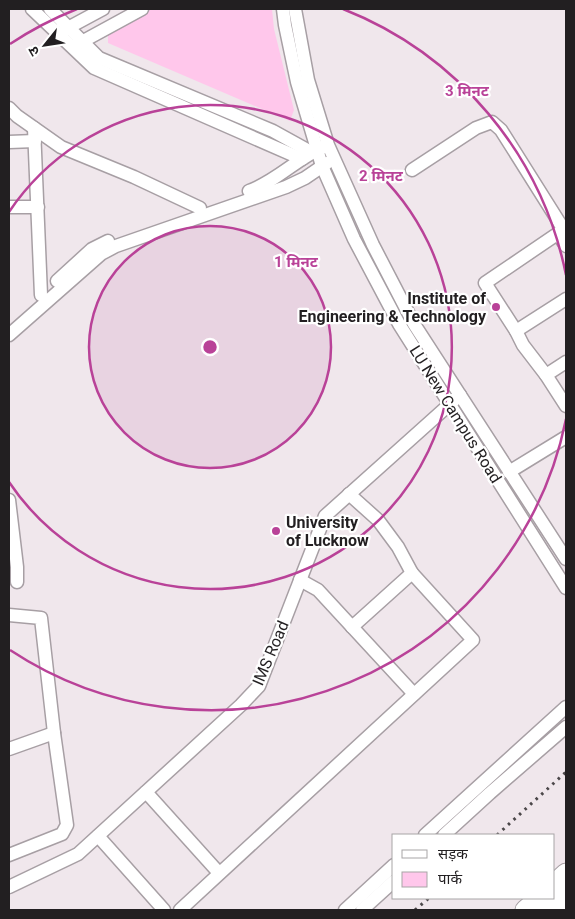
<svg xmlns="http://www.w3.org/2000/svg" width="575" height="919" viewBox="0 0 575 919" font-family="Roboto,'Noto Sans Devanagari',sans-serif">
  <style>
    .green { fill: #ffc7eb }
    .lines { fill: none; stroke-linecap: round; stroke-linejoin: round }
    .minor-casing { stroke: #a79fa4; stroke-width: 15 }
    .highway-casing { stroke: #a79fa4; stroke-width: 21 }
    .minor { stroke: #fff; stroke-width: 12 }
    .highway { stroke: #fff; stroke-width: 19 }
    .rail { stroke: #4b4749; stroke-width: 3; stroke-dasharray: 2.5 5; stroke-linecap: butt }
    .ring { fill: none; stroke: #b94298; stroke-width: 2.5 }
    .poi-dot { fill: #b94298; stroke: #fff; stroke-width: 2 }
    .labels { text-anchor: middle; stroke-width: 4.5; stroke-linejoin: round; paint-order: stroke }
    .poi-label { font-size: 16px; font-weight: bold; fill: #221f21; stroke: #fff; text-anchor: end }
    .street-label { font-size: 16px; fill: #221f21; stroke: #fff }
    .centre { fill: #b94298; stroke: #fff; stroke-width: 2.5 }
    .ring-label { font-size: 15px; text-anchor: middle; font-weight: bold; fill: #b94298; stroke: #fff; stroke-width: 4.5; stroke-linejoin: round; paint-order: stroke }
  </style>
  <rect width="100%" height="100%" fill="#f0e7ec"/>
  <polygon class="green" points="152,9 272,9 274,29 294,110 290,121 108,43 108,30"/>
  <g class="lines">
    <g class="minor-casing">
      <g id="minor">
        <polyline points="32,9 94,68 302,159"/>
        <polyline points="50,9 99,58 273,131 311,152"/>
        <polyline points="283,9 285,25 297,82 322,166 354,239 399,324 566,588"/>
        <polyline points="295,9 308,80 328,145 373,245 414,324 566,559"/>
        <polyline points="64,30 103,9"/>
        <polyline points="76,45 142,9"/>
        <polyline points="9,108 17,116 61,147 134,177 200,208"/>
        <polyline points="34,128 41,295"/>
        <polyline points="9,142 35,141"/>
        <polyline points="412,170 476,128 492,122 501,130 564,230"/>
        <path d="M249,191C277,181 297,158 324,147"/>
        <polyline points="9,207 38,207"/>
        <polyline points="566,228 485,283 516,331 523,345 546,375 566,406"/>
        <polyline points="558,234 566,246"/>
        <polyline points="57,281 92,249 108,241"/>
        <polyline points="516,331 566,299"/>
        <polyline points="9,335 101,254 116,246 286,187 305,178 327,163"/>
        <polyline points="546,375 566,362"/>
        <polyline points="509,472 566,437"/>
        <polyline points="349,494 378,520 398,547 412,573"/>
        <polyline points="9,500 17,567 17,582"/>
        <polyline points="300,580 318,590 414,694"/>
        <polyline points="9,615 41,618 54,733 67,825 62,834 9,855"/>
        <polyline points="9,749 54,733"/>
        <polyline points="146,792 219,873"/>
        <polyline points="425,835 566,707"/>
        <polyline points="444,835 490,793 566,727"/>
        <polyline points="98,836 164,910"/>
        <polyline points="9,887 78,854 241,705 259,686 325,516 460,395"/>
        <polyline points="180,910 473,640 412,573 352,627"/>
        <polyline points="345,910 394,865"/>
        <polyline points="362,910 394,881"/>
        <polyline points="563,910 566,907"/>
      </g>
    </g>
    <g class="highway-casing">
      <g id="highway">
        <polyline points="554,884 566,873"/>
        <polyline points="525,910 539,898"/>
        <polyline points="545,910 566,891"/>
      </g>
    </g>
    <use href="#minor" class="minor"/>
    <use href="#highway" class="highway"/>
    <g class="rail">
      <polyline points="497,835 566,772"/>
      <polyline points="415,910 429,898"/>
    </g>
  </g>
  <circle cx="210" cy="347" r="121" fill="#b94298" fill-opacity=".12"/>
  <g class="ring">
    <circle cx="210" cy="347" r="121"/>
    <path d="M9 212A242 242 0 1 1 9 482"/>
    <path d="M566 419A363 363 0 0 1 10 650M10 44A363 363 0 0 1 77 9M343 9A363 363 0 0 1 566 275"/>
  </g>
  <g class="poi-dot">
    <circle cx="496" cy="307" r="5"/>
    <circle cx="276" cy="531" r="5"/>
  </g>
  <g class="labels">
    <g class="poi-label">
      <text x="486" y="304">Institute of<tspan x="486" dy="18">Engineering &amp; Technology</tspan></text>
      <text x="286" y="528" text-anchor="start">University<tspan x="286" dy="18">of Lucknow</tspan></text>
    </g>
    <g class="street-label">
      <text transform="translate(456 414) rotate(58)" y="6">LU New Campus Road</text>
      <text transform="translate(270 653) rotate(-67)" y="6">IMS Road</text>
    </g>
  </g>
  <circle cx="210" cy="347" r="8" class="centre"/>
  <g class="ring-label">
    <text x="467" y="96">3 मिनट</text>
    <text x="381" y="181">2 मिनट</text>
    <text x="296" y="267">1 मिनट</text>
  </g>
  <rect width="575" height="919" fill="none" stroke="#221f21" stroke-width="20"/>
  <rect x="392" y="834" width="162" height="65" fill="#ffffff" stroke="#a7a5a6"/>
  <rect x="402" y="850" width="25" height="8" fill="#ffffff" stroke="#a7a5a6"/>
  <text x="438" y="859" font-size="15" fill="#221f21">सड़क</text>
  <rect x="402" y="872" width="25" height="15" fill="#ffc7eb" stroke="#a7a5a6"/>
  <text x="438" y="884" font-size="15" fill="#221f21">पार्क</text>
  <g transform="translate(45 45) rotate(240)" stroke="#ffffff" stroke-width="4" paint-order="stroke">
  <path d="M0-4L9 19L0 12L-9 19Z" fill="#221f21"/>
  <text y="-8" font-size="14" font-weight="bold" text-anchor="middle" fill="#221f21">उ</text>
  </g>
</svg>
